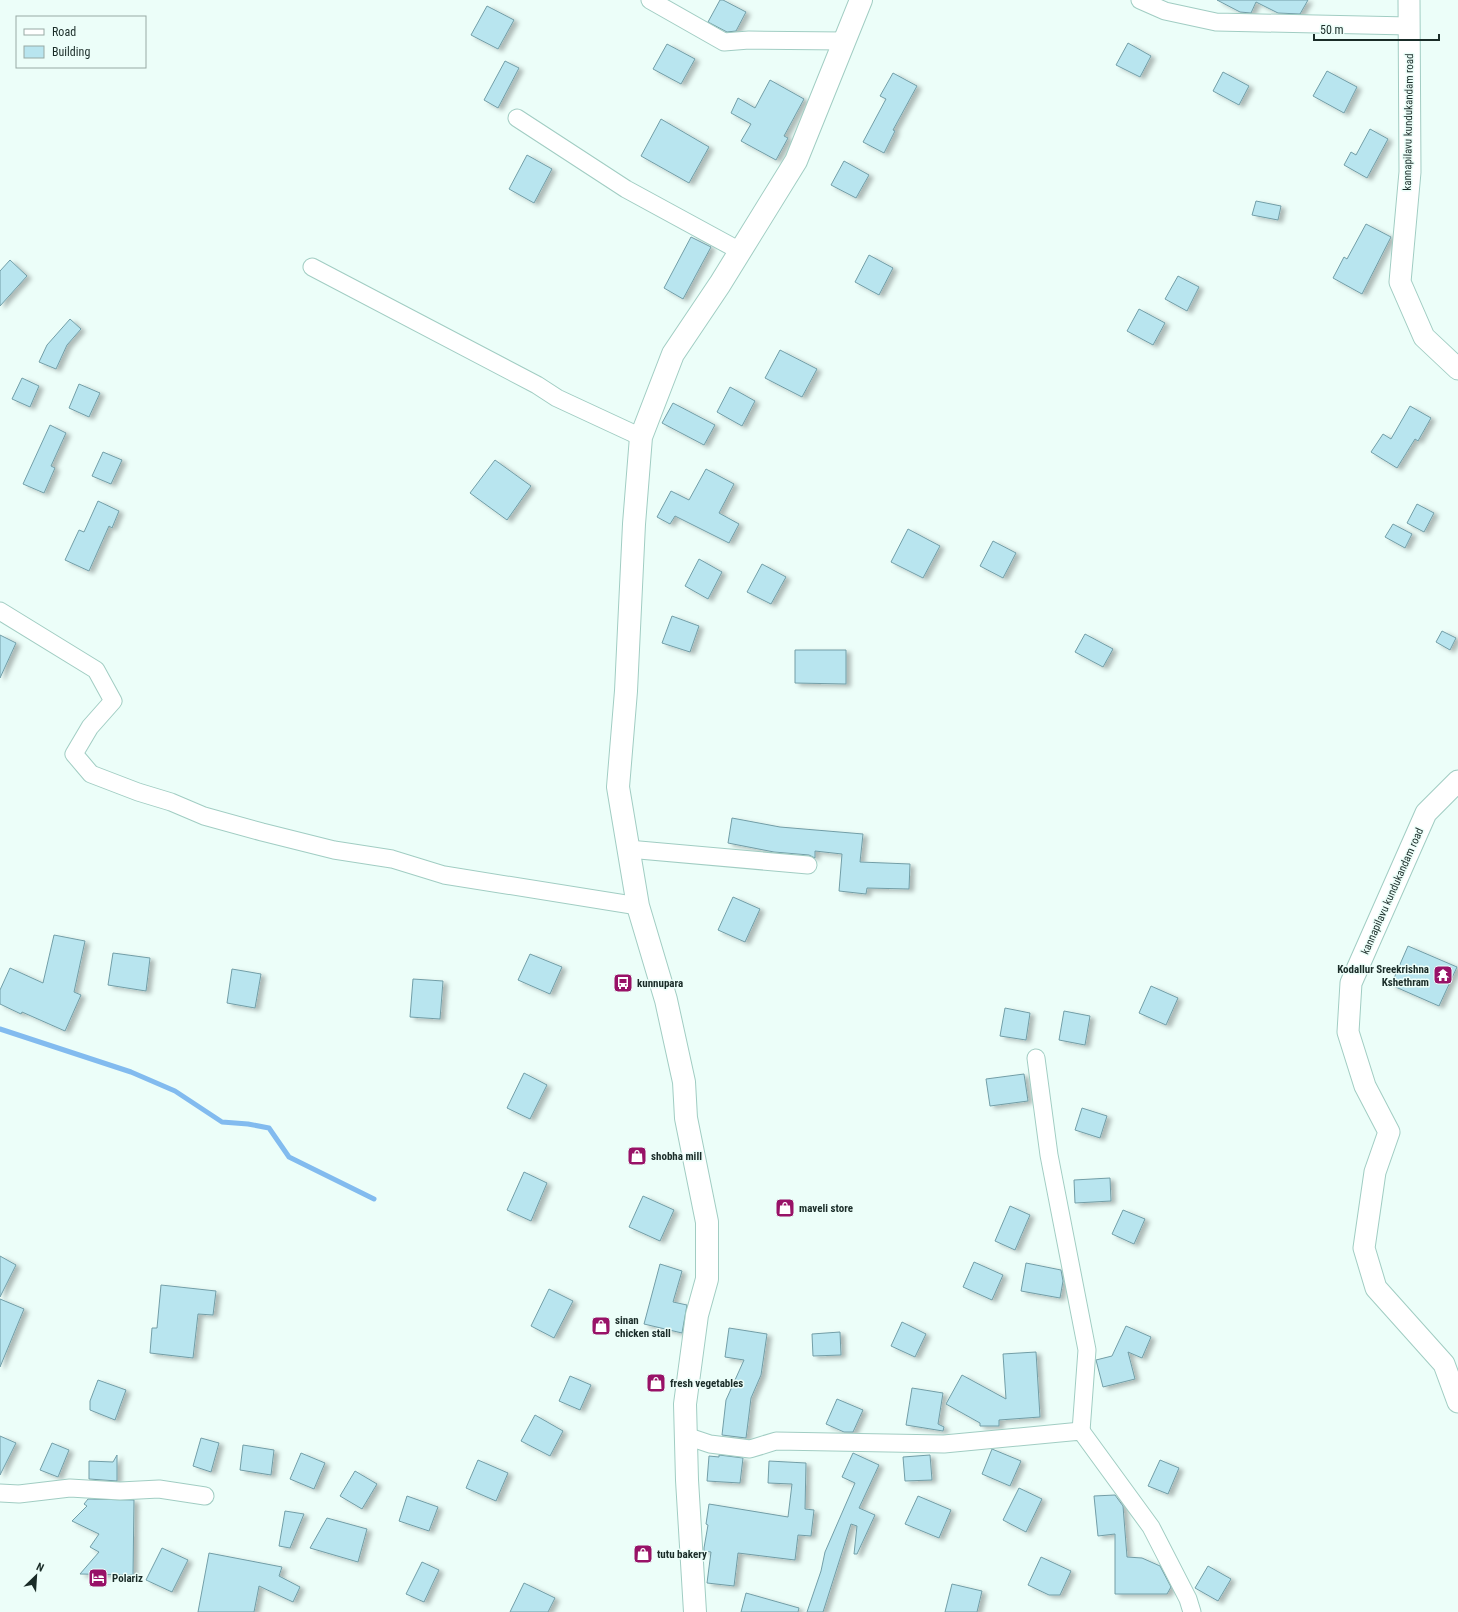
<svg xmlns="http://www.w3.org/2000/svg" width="1458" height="1612" viewBox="0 0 1458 1612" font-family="'Roboto Condensed',sans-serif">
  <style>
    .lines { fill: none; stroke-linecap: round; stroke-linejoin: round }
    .stream { stroke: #82bbef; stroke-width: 5 }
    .building { fill: #b8e5ef; stroke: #729ea7; filter: url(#shadow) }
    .minor-casing { stroke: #a1cdc3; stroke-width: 19 }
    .tertiary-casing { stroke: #a1cdc3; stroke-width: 23 }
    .secondary-casing { stroke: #a1cdc3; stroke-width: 24 }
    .minor { stroke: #fff; stroke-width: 17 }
    .tertiary { stroke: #fff; stroke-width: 21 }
    .secondary { stroke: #fff; stroke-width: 22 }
    .labels { text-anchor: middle; stroke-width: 3; stroke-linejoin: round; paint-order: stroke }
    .street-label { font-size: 11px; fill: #1a2c28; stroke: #ecfef9 }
    .poi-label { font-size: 11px; font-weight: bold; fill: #1a2c28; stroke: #ecfef9; text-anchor: start }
  </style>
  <defs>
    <filter id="shadow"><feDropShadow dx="4.5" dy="2.5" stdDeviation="2" flood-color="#0004"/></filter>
  </defs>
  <rect width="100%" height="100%" fill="#ecfef9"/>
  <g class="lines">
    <polyline class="stream" points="0,1029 131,1072 175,1091 222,1122 248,1124 269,1128 289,1157 374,1199"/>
  </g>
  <g class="building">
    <polygon points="720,0 723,0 746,12 736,31 727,32 708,22"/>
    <polygon points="1217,0 1308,0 1300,14 1278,13 1256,2 1251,13 1240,12"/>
    <polygon points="487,6 514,20 498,49 471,35"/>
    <polygon points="1128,43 1151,56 1140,77 1116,65"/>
    <polygon points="667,44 695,59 681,84 653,69"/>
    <polygon points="505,61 519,68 498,108 484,100"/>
    <polygon points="1327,71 1357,87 1344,113 1313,96"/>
    <polygon points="1223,72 1249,86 1239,105 1213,91"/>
    <polygon points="893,73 917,86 893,130 895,131 884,153 863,142 886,99 880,96"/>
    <polygon points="770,80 804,99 784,136 788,138 776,160 741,141 751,124 731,113 738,98 755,108"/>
    <polygon points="661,119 709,147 689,183 641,156"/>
    <polygon points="1370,129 1388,139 1367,178 1344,165 1351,152 1356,155"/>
    <polygon points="527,155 552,169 534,203 509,189"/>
    <polygon points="844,161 869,175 856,198 831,185"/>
    <polygon points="1256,201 1281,206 1278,220 1252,215"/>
    <polygon points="1366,224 1391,237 1362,294 1333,278 1344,257 1347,259"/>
    <polygon points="691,237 711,247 683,299 664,288"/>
    <polygon points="869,255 893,268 879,295 855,282"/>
    <polygon points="10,260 27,276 0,306 0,271"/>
    <polygon points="1178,276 1199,287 1187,311 1165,299"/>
    <polygon points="1139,309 1165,323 1153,345 1127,331"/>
    <polygon points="70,319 81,329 67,345 56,369 39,362 47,345"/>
    <polygon points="780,350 817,369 802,397 765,378"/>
    <polygon points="22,378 39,386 30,407 12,399"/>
    <polygon points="79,384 100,393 89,417 69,408"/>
    <polygon points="730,387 755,401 742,426 717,412"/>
    <polygon points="673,403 715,425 704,445 662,423"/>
    <polygon points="1410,406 1431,418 1418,441 1415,439 1397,468 1371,452 1383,434 1391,439"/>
    <polygon points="50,425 66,433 51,466 55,468 44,493 23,484"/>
    <polygon points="103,452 122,460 111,484 92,476"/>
    <polygon points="495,460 531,486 507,520 470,493"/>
    <polygon points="706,469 734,484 719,513 739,524 729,543 675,516 670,524 657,517 671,491 689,500"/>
    <polygon points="98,501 119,511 112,528 109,526 89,571 65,560 79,530 84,532"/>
    <polygon points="1417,504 1434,513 1424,532 1407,523"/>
    <polygon points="1393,524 1412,534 1405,548 1385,537"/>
    <polygon points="908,529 940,546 923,578 891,562"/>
    <polygon points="993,541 1016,553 1003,578 980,566"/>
    <polygon points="699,559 722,572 708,599 685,586"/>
    <polygon points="762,564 786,577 771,604 747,592"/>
    <polygon points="672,616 699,626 690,652 662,643"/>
    <polygon points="1442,631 1456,638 1450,650 1436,642"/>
    <polygon points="1085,634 1113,649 1103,667 1075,652"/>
    <polygon points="0,635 16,643 0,678"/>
    <polygon points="795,650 846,650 846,684 795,683"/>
    <polygon points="732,818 780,827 863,834 860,862 910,864 909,889 867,888 866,894 839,891 842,854 815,851 815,858 809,855 774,852 728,843"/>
    <polygon points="733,897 760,909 745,942 718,930"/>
    <polygon points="54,935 85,941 74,992 81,995 65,1031 22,1012 21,1014 0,1004 0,990 10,968 43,983"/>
    <polygon points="1408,946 1457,967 1439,1006 1391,985"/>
    <polygon points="113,953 150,958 146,991 108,985"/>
    <polygon points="530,954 562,967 550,994 518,980"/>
    <polygon points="232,969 261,974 255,1008 227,1003"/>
    <polygon points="413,979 443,981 440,1019 410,1017"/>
    <polygon points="1151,986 1178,998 1166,1025 1139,1013"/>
    <polygon points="1005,1008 1030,1013 1026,1040 1000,1036"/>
    <polygon points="1064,1011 1090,1016 1085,1045 1059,1040"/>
    <polygon points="524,1073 547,1085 530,1119 507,1108"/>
    <polygon points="1024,1074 1028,1101 990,1106 986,1079"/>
    <polygon points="1082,1108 1107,1116 1100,1138 1075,1130"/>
    <polygon points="524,1172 547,1183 531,1221 507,1210"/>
    <polygon points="1110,1178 1111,1201 1075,1203 1074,1180"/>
    <polygon points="643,1196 674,1210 660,1241 629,1227"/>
    <polygon points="1010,1206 1030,1215 1015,1250 995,1241"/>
    <polygon points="1123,1210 1145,1219 1134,1244 1112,1234"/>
    <polygon points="0,1256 16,1265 0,1297"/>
    <polygon points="974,1262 1003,1275 992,1300 963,1287"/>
    <polygon points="1026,1263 1061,1270 1063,1281 1060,1298 1021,1291"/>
    <polygon points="660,1264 682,1271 673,1302 687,1305 682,1333 644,1324"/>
    <polygon points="161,1285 216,1291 213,1315 198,1314 193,1358 150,1353 152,1328 157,1328"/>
    <polygon points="549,1289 573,1301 554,1338 531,1326"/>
    <polygon points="0,1299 24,1309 0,1367"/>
    <polygon points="902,1322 926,1334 915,1357 891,1346"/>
    <polygon points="1126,1326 1151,1337 1142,1358 1128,1352 1135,1379 1103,1387 1096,1360 1112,1356"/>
    <polygon points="729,1328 767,1334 761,1375 751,1398 746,1438 722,1435 726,1400 744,1360 725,1357"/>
    <polygon points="840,1332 841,1355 813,1356 812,1334"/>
    <polygon points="1036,1352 1040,1417 999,1420 999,1426 980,1426 980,1423 946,1404 962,1375 1006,1399 1003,1354"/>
    <polygon points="570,1376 591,1385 580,1410 559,1401"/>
    <polygon points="98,1380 126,1390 115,1420 90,1410 90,1401"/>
    <polygon points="912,1388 943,1393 938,1424 944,1427 943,1431 906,1425"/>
    <polygon points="837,1399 863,1410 853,1432 844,1432 826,1424"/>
    <polygon points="535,1415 563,1431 550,1456 521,1441"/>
    <polygon points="0,1436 16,1443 0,1475"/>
    <polygon points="201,1438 219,1443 211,1472 193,1466"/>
    <polygon points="52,1443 69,1450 58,1477 40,1470"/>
    <polygon points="243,1445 274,1450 271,1475 240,1470"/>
    <polygon points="992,1449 1021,1461 1010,1486 982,1474"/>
    <polygon points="301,1453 325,1463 314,1489 290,1479"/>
    <polygon points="853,1453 879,1465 859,1508 875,1515 857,1554 854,1554 857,1526 851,1524 823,1612 807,1612 821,1571 825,1552 855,1483 842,1477"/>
    <polygon points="117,1455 117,1481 89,1479 89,1461 113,1462"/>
    <polygon points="719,1455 743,1458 740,1483 707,1481 709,1456 719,1457"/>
    <polygon points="930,1455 932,1480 905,1481 903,1457"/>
    <polygon points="478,1460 508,1473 496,1501 466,1488"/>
    <polygon points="1160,1460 1179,1468 1168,1494 1148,1486"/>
    <polygon points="769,1461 806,1463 805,1509 814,1510 811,1536 798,1535 795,1560 738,1553 734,1586 707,1583 711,1552 704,1551 704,1548 708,1525 706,1524 709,1504 788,1517 792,1484 768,1483"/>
    <polygon points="355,1471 377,1484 362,1509 340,1496"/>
    <polygon points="1019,1488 1042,1499 1026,1532 1003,1520"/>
    <polygon points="1115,1495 1123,1506 1127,1557 1142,1558 1160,1566 1171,1587 1167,1594 1115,1594 1115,1534 1098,1536 1094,1496"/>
    <polygon points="407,1496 438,1507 429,1531 399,1521"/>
    <polygon points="918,1496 951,1510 939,1538 905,1524"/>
    <polygon points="88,1499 134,1500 133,1575 80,1574 99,1552 90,1547 99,1534 72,1521 87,1506 84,1504"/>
    <polygon points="285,1511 304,1514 290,1548 279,1546"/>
    <polygon points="327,1518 367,1529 358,1562 310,1548"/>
    <polygon points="162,1548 188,1560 172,1592 146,1580"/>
    <polygon points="209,1553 282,1567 279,1576 300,1587 293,1602 259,1586 254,1612 198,1612"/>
    <polygon points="1041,1557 1071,1571 1060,1595 1049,1595 1028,1585"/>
    <polygon points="422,1562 439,1570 424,1602 406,1594"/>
    <polygon points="1208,1566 1231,1579 1218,1601 1195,1588"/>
    <polygon points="524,1583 555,1598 548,1612 510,1612"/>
    <polygon points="952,1584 982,1591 977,1612 945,1612"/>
    <polygon points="746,1593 799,1608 798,1612 741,1612"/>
  </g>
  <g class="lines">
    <g class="minor-casing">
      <g id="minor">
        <polyline points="650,0 724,42 749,40 844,41"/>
        <polyline points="1140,0 1165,11 1216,22 1409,26"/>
        <polyline points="517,118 626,189 740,251"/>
        <polyline points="312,267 537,385 557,398 641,437"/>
        <polyline points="0,611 96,670 113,701 90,727 74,754 91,774 138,792 171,802 204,816 262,832 334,850 392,859 444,875 638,906"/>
        <polyline points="628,849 808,865"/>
        <polyline points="1036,1058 1049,1155 1087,1350 1081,1431"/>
        <polyline points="686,1436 710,1444 750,1449 776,1441 944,1444 1081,1431 1151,1527 1188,1599 1192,1612"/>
        <polyline points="0,1493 19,1494 70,1488 120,1491 159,1489 205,1496"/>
      </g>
    </g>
    <g class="tertiary-casing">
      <g id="tertiary">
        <polyline points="1409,0 1410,172 1400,282 1424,337 1458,369"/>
        <polyline points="1458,781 1426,813 1351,983 1348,1032 1365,1086 1389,1132 1375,1172 1364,1248 1376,1288 1444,1364 1458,1402"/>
      </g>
    </g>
    <g class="secondary-casing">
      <polyline id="secondary" points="695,1612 687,1480 685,1404 697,1315 707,1279 707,1222 686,1118 684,1082 666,1000 638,906 618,787 626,691 634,524 641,437 673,354 720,284 796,161 861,0"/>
    </g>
    <use href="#minor" class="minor"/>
    <use href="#tertiary" class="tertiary"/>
    <use href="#secondary" class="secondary"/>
  </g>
  <defs>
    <g id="temple-square" transform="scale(1)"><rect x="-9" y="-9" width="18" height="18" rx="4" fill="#981267" stroke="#ecfef9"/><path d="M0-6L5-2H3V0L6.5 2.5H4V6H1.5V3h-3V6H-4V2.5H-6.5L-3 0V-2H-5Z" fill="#fff"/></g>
    <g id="bus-square" transform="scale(1)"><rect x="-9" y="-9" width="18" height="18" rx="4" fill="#981267" stroke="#ecfef9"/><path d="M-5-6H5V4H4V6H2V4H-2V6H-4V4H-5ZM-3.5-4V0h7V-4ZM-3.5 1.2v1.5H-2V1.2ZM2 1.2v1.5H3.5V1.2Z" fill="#fff"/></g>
    <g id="shop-square" transform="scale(1)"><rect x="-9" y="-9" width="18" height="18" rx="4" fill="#981267" stroke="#ecfef9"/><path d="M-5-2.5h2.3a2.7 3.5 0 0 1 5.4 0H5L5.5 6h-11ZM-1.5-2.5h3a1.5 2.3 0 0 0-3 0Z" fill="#fff"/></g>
    <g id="hotel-square" transform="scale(1)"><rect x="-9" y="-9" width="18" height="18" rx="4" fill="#981267" stroke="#ecfef9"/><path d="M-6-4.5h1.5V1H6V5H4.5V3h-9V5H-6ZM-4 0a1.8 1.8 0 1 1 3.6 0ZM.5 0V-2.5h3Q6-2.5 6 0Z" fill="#fff"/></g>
  </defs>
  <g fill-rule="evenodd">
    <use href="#temple-square" x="1443" y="975"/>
    <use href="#bus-square" x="623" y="983"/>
    <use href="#shop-square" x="637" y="1156"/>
    <use href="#shop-square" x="785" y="1208"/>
    <use href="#shop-square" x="601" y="1326"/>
    <use href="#shop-square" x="656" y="1383"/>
    <use href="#shop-square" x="643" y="1554"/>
    <use href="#hotel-square" x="98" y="1578"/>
  </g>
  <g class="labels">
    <g class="street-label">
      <text transform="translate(1408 122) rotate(-89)" y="4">kannapilavu kundukandam road</text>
      <text transform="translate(1392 891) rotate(-66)" y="4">kannapilavu kundukandam road</text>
    </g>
    <g class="poi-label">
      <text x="1429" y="973" text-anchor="end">Kodallur Sreekrishna<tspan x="1429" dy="13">Kshethram</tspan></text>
      <text x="637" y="987">kunnupara</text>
      <text x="651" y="1160">shobha mill</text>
      <text x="799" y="1212">maveli store</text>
      <text x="615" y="1324">sinan<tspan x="615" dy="13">chicken stall</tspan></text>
      <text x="670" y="1387">fresh vegetables</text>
      <text x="657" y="1558">tutu bakery</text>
      <text x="112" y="1582">Polariz</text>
    </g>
  </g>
  <rect x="16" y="16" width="130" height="52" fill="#ecfef9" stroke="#98aaa5"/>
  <rect x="24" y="29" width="20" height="6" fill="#ffffff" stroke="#98aaa5"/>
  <text x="52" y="36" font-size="12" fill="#1a2c28">Road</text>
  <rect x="24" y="46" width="20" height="12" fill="#b8e5ef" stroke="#98aaa5"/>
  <text x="52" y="56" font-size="12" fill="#1a2c28">Building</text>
  <g transform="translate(36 1576) rotate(25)" stroke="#ecfef9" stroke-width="3" paint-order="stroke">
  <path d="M0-3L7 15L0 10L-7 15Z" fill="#1a2c28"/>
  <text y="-6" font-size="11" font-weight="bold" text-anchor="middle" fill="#1a2c28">N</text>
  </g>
  <path d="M1314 34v6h125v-6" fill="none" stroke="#1a2c28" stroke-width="2"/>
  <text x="1320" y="34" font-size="12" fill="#1a2c28" stroke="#ecfef9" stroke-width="3" paint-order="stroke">50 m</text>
</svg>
